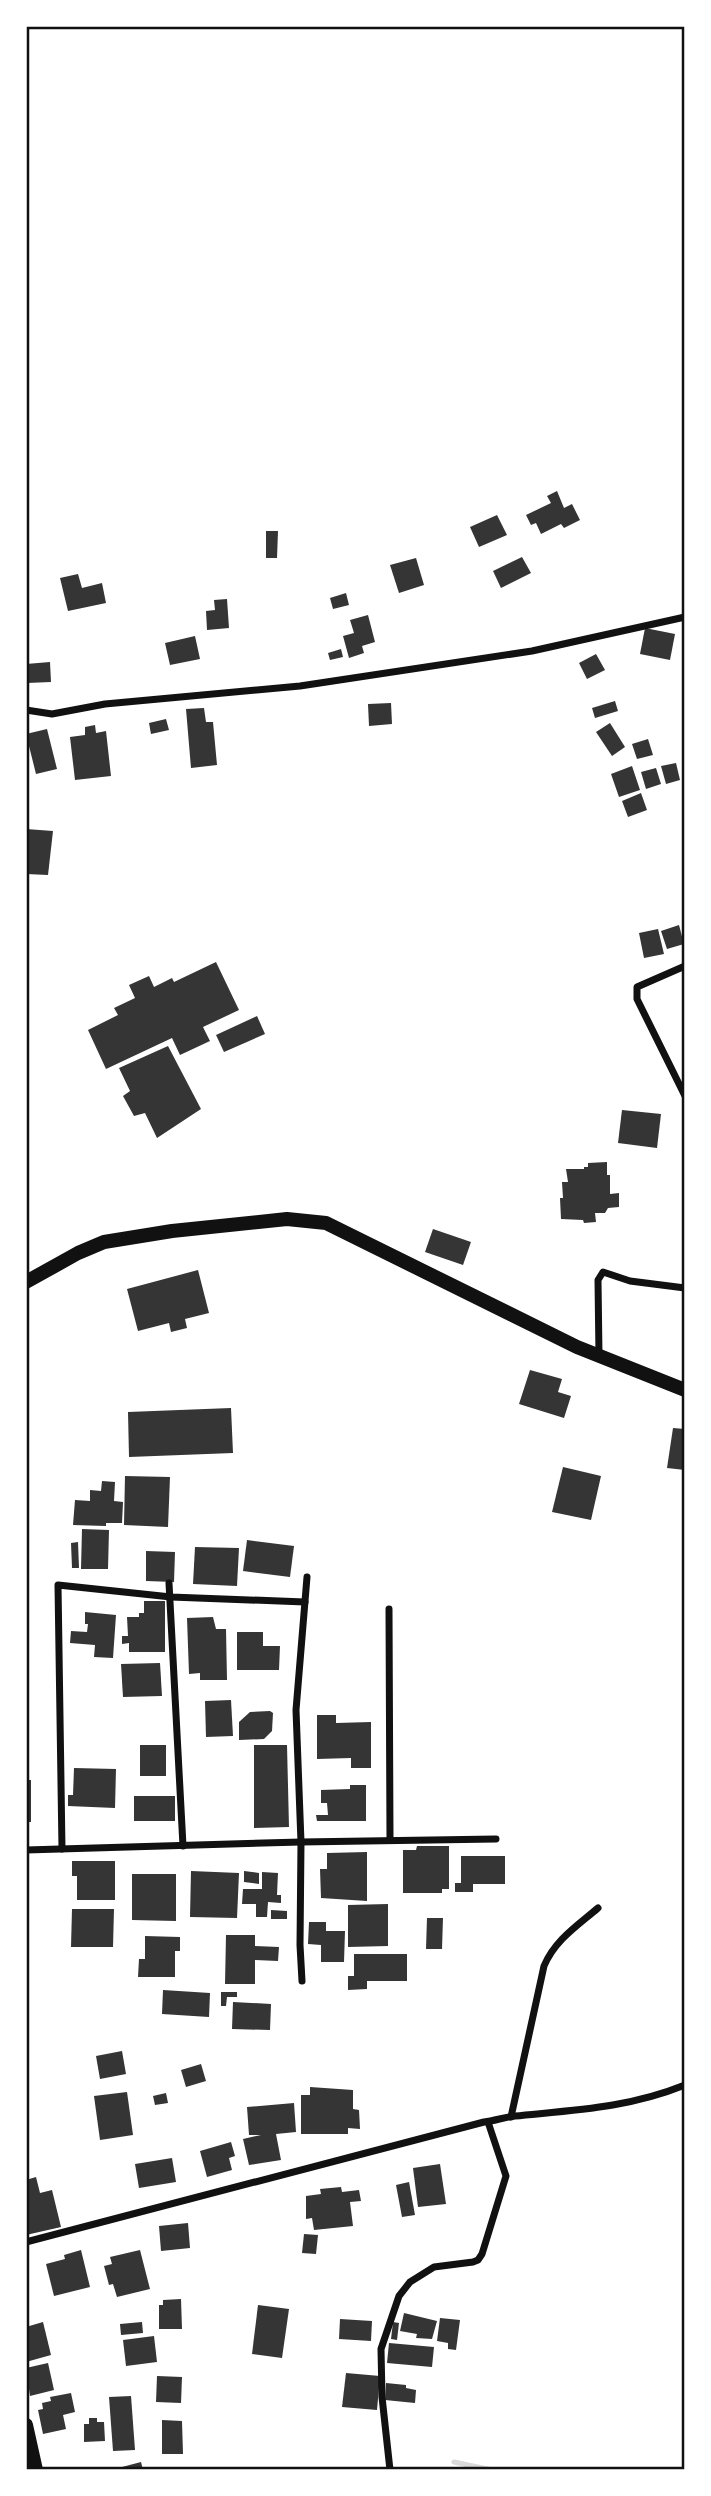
<svg xmlns="http://www.w3.org/2000/svg" width="711" height="2496" viewBox="0 0 711 2496" font-family="'Times New Roman',serif">
  <style>
    .lines { fill: none; stroke-linecap: round; stroke-linejoin: round }
    .stream { stroke: #d9d9d9; stroke-width: 5 }
    .building { fill: #353535 }
    .minor { stroke: #111; stroke-width: 7 }
    .secondary { stroke: #111; stroke-width: 14 }
    .neatline { fill: none; stroke: #111; stroke-width: 2.5 }
  </style>
  <rect width="100%" height="100%" fill="#fff"/>
  <g class="lines">
    <polyline class="stream" points="454,2462 492,2470"/>
  </g>
  <g class="building">
    <polygon points="557,491 564,508 572,504 580,520 564,528 561,524 541,534 536,523 531,525 526,515 551,503 547,496"/>
    <polygon points="497,515 507,535 479,547 470,527"/>
    <polygon points="266,531 278,531 277,558 266,558"/>
    <polygon points="522,557 531,573 501,588 493,571"/>
    <polygon points="416,558 424,585 399,593 390,565"/>
    <polygon points="78,574 82,588 102,583 106,603 68,611 60,578"/>
    <polygon points="346,593 349,605 333,609 330,598"/>
    <polygon points="227,599 229,628 207,630 206,611 215,610 214,600"/>
    <polygon points="368,615 375,642 362,646 364,653 349,658 343,636 354,633 350,620"/>
    <polygon points="645,628 675,634 670,660 640,654"/>
    <polygon points="195,636 200,659 170,665 165,643"/>
    <polygon points="341,649 343,657 330,660 328,653"/>
    <polygon points="596,654 605,670 587,679 579,663"/>
    <polygon points="50,662 51,682 27,683 26,664"/>
    <polygon points="615,701 618,711 595,718 592,708"/>
    <polygon points="391,703 392,724 369,726 368,704"/>
    <polygon points="204,708 206,722 213,722 217,765 191,768 186,709"/>
    <polygon points="166,719 169,730 151,734 149,723"/>
    <polygon points="610,723 625,747 612,756 596,732"/>
    <polygon points="95,725 96,733 106,731 111,776 75,780 70,737 85,735 85,727"/>
    <polygon points="47,729 57,769 36,774 26,734"/>
    <polygon points="648,739 653,755 637,759 632,744"/>
    <polygon points="676,763 680,780 666,784 661,766"/>
    <polygon points="632,766 640,790 619,797 611,774"/>
    <polygon points="656,768 661,784 646,789 641,772"/>
    <polygon points="641,793 647,810 628,817 622,801"/>
    <polygon points="26,829 53,831 48,875 26,874"/>
    <polygon points="679,925 684,944 667,949 661,931"/>
    <polygon points="658,929 664,954 644,958 639,933"/>
    <polygon points="216,962 239,1010 203,1027 210,1041 180,1055 172,1038 106,1069 88,1030 118,1015 114,1008 135,998 129,985 149,976 154,987 172,978 174,982"/>
    <polygon points="257,1016 265,1034 224,1052 216,1035"/>
    <polygon points="168,1046 201,1109 157,1138 145,1113 134,1116 123,1096 130,1091 119,1068"/>
    <polygon points="622,1110 661,1114 657,1148 618,1143"/>
    <polygon points="607,1162 607,1175 610,1175 610,1194 619,1193 619,1207 608,1208 605,1213 595,1213 596,1222 584,1223 583,1220 561,1219 560,1198 563,1198 562,1182 568,1182 566,1169 584,1169 584,1167 588,1167 588,1163"/>
    <polygon points="433,1229 471,1242 463,1265 425,1252"/>
    <polygon points="198,1270 209,1313 185,1319 187,1328 171,1332 169,1323 138,1331 127,1289"/>
    <polygon points="530,1370 562,1379 558,1392 571,1396 564,1418 519,1404"/>
    <polygon points="231,1408 233,1453 129,1457 128,1412"/>
    <polygon points="673,1428 685,1429 685,1470 667,1468"/>
    <polygon points="563,1467 601,1476 591,1520 552,1512"/>
    <polygon points="125,1476 170,1477 168,1527 124,1525"/>
    <polygon points="102,1481 115,1482 114,1501 123,1502 122,1523 106,1523 106,1526 73,1525 75,1500 90,1501 90,1490 101,1491"/>
    <polygon points="82,1529 109,1530 108,1569 81,1569"/>
    <polygon points="247,1540 294,1546 290,1577 243,1571"/>
    <polygon points="78,1542 79,1568 72,1568 71,1543"/>
    <polygon points="195,1547 239,1548 237,1586 193,1584"/>
    <polygon points="146,1551 175,1552 174,1582 146,1581"/>
    <polygon points="144,1601 165,1601 165,1652 129,1652 129,1643 122,1644 122,1636 128,1636 127,1617 139,1617 139,1613 144,1613"/>
    <polygon points="85,1612 116,1615 113,1658 94,1657 95,1645 70,1643 71,1631 87,1632 88,1624 85,1624"/>
    <polygon points="213,1617 216,1629 226,1629 227,1680 200,1680 200,1673 189,1674 187,1618"/>
    <polygon points="237,1632 263,1632 263,1646 280,1646 279,1670 237,1670"/>
    <polygon points="160,1663 162,1696 123,1697 121,1664"/>
    <polygon points="231,1700 233,1736 206,1737 205,1701"/>
    <polygon points="270,1711 273,1713 272,1731 264,1739 239,1740 239,1722 250,1712"/>
    <polygon points="317,1715 336,1715 336,1723 371,1722 371,1768 351,1768 351,1758 317,1759"/>
    <rect x="140" y="1745" width="26" height="31"/>
    <polygon points="254,1745 287,1745 289,1827 254,1828"/>
    <polygon points="74,1768 116,1769 115,1808 68,1806 68,1795 73,1795"/>
    <rect x="26" y="1780" width="5" height="42"/>
    <polygon points="350,1785 366,1785 366,1821 317,1821 316,1815 328,1815 327,1803 321,1803 321,1790 350,1789"/>
    <rect x="134" y="1796" width="41" height="25"/>
    <polygon points="417,1846 449,1846 449,1889 442,1889 442,1893 403,1893 403,1850 416,1850"/>
    <polygon points="367,1852 367,1901 321,1898 320,1869 327,1869 327,1853"/>
    <polygon points="461,1856 505,1856 505,1884 473,1884 473,1892 455,1892 455,1883 461,1883"/>
    <polygon points="72,1861 115,1861 115,1900 77,1900 77,1876 72,1876"/>
    <polygon points="191,1871 239,1873 237,1918 190,1917"/>
    <polygon points="244,1871 259,1873 259,1884 244,1882"/>
    <polygon points="262,1872 278,1873 277,1895 281,1895 281,1903 268,1902 267,1917 256,1917 256,1904 242,1904 243,1889 262,1889"/>
    <polygon points="132,1874 176,1874 176,1921 132,1920"/>
    <polygon points="388,1904 388,1946 348,1947 348,1905"/>
    <polygon points="72,1909 114,1909 113,1947 71,1947"/>
    <polygon points="271,1910 287,1911 287,1919 271,1919"/>
    <polygon points="427,1918 443,1918 442,1949 426,1949"/>
    <polygon points="309,1922 326,1922 326,1931 345,1931 344,1962 321,1962 321,1945 308,1944"/>
    <polygon points="226,1935 255,1935 255,1946 279,1947 278,1961 255,1960 255,1984 225,1984"/>
    <polygon points="145,1936 180,1937 180,1951 175,1951 175,1977 138,1977 139,1959 145,1959"/>
    <polygon points="354,1954 407,1954 407,1981 367,1981 367,1989 348,1990 348,1976 354,1976"/>
    <polygon points="163,1990 210,1993 209,2017 162,2014"/>
    <polygon points="221,1992 237,1992 237,1997 227,1997 226,2006 221,2006"/>
    <polygon points="233,2002 271,2004 270,2030 232,2029"/>
    <polygon points="122,2051 126,2074 100,2079 96,2056"/>
    <polygon points="201,2064 206,2081 186,2087 181,2070"/>
    <polygon points="310,2087 353,2090 353,2109 359,2110 360,2129 348,2128 348,2134 301,2134 301,2095 310,2095"/>
    <polygon points="127,2092 133,2135 100,2140 94,2096"/>
    <polygon points="166,2093 168,2103 155,2105 153,2096"/>
    <polygon points="294,2103 296,2132 276,2134 281,2160 249,2165 243,2139 261,2135 249,2135 247,2107"/>
    <polygon points="231,2142 235,2156 229,2158 232,2170 207,2177 200,2151"/>
    <polygon points="172,2158 176,2182 139,2188 135,2164"/>
    <polygon points="440,2164 446,2204 418,2207 413,2168"/>
    <polygon points="36,2177 40,2193 52,2190 61,2227 26,2235 26,2180"/>
    <polygon points="409,2182 415,2215 402,2217 396,2185"/>
    <polygon points="341,2187 342,2192 359,2190 361,2201 350,2202 353,2226 314,2230 312,2218 306,2219 306,2196 321,2194 320,2189"/>
    <polygon points="188,2223 190,2248 161,2251 159,2226"/>
    <polygon points="304,2234 318,2235 316,2254 302,2253"/>
    <polygon points="81,2250 90,2287 54,2296 46,2264 65,2259 64,2255"/>
    <polygon points="140,2250 150,2289 117,2297 113,2284 109,2285 104,2266 112,2264 110,2257"/>
    <polygon points="181,2299 182,2329 159,2329 159,2305 163,2305 163,2300"/>
    <polygon points="258,2305 289,2309 282,2358 252,2354"/>
    <polygon points="404,2313 437,2321 432,2339 416,2338 417,2334 400,2331"/>
    <polygon points="440,2318 460,2320 456,2350 448,2349 448,2343 437,2341"/>
    <polygon points="340,2319 372,2321 371,2341 339,2339"/>
    <polygon points="43,2322 51,2355 26,2362 26,2327"/>
    <polygon points="142,2322 143,2333 121,2335 120,2324"/>
    <polygon points="393,2322 399,2323 397,2340 391,2339"/>
    <polygon points="154,2336 157,2362 126,2366 123,2340"/>
    <polygon points="389,2343 434,2347 432,2367 387,2363"/>
    <polygon points="48,2363 54,2390 30,2396 26,2368"/>
    <polygon points="346,2373 380,2376 377,2410 342,2407"/>
    <polygon points="157,2376 182,2377 181,2403 156,2402"/>
    <polygon points="386,2383 406,2385 406,2388 416,2390 415,2403 385,2400"/>
    <polygon points="71,2393 75,2412 63,2415 66,2429 43,2434 38,2410 43,2409 42,2403 51,2401 50,2397"/>
    <polygon points="131,2396 135,2450 113,2451 109,2397"/>
    <polygon points="89,2418 97,2418 97,2422 104,2422 105,2441 84,2442 84,2424 89,2424"/>
    <polygon points="162,2420 182,2421 183,2454 162,2454"/>
    <polygon points="141,2462 143,2470 122,2470 122,2467"/>
  </g>
  <g class="lines">
    <g class="minor">
      <polyline points="26,710 52,714 105,704 300,686 532,651 685,617"/>
      <polyline points="685,966 637,987 637,999 685,1096"/>
      <polyline points="599,1356 598,1280 603,1272 630,1281 685,1288"/>
      <polyline points="169,1583 183,1846"/>
      <polyline points="389,1609 390,1840"/>
      <polyline points="62,1849 58,1585 171,1597 305,1602"/>
      <polyline points="26,1850 301,1842 496,1839"/>
      <polyline points="302,1981 300,1945 301,1842 296,1710 307,1577"/>
      <path d="M511,2117L544,1966C555,1940 577,1926 598,1908"/>
      <path d="M26,2242L484,2122C494,2121 505,2117 515,2116C575,2110 628,2108 685,2085"/>
      <polyline points="390,2470 382,2397 381,2349 399,2296 410,2282 434,2267 473,2262 478,2260 482,2254 506,2176 488,2122"/>
    </g>
    <g class="secondary">
      <polyline points="26,1282 78,1253 104,1242 172,1231 287,1219 326,1223 577,1347 685,1390"/>
      <polyline points="26,2425 36,2470"/>
    </g>
  </g>
  <rect width="711" height="2496" fill="none" stroke="#ffffff" stroke-width="56"/>
  <rect x="28" y="28" width="655" height="2440" class="neatline"/>
</svg>
